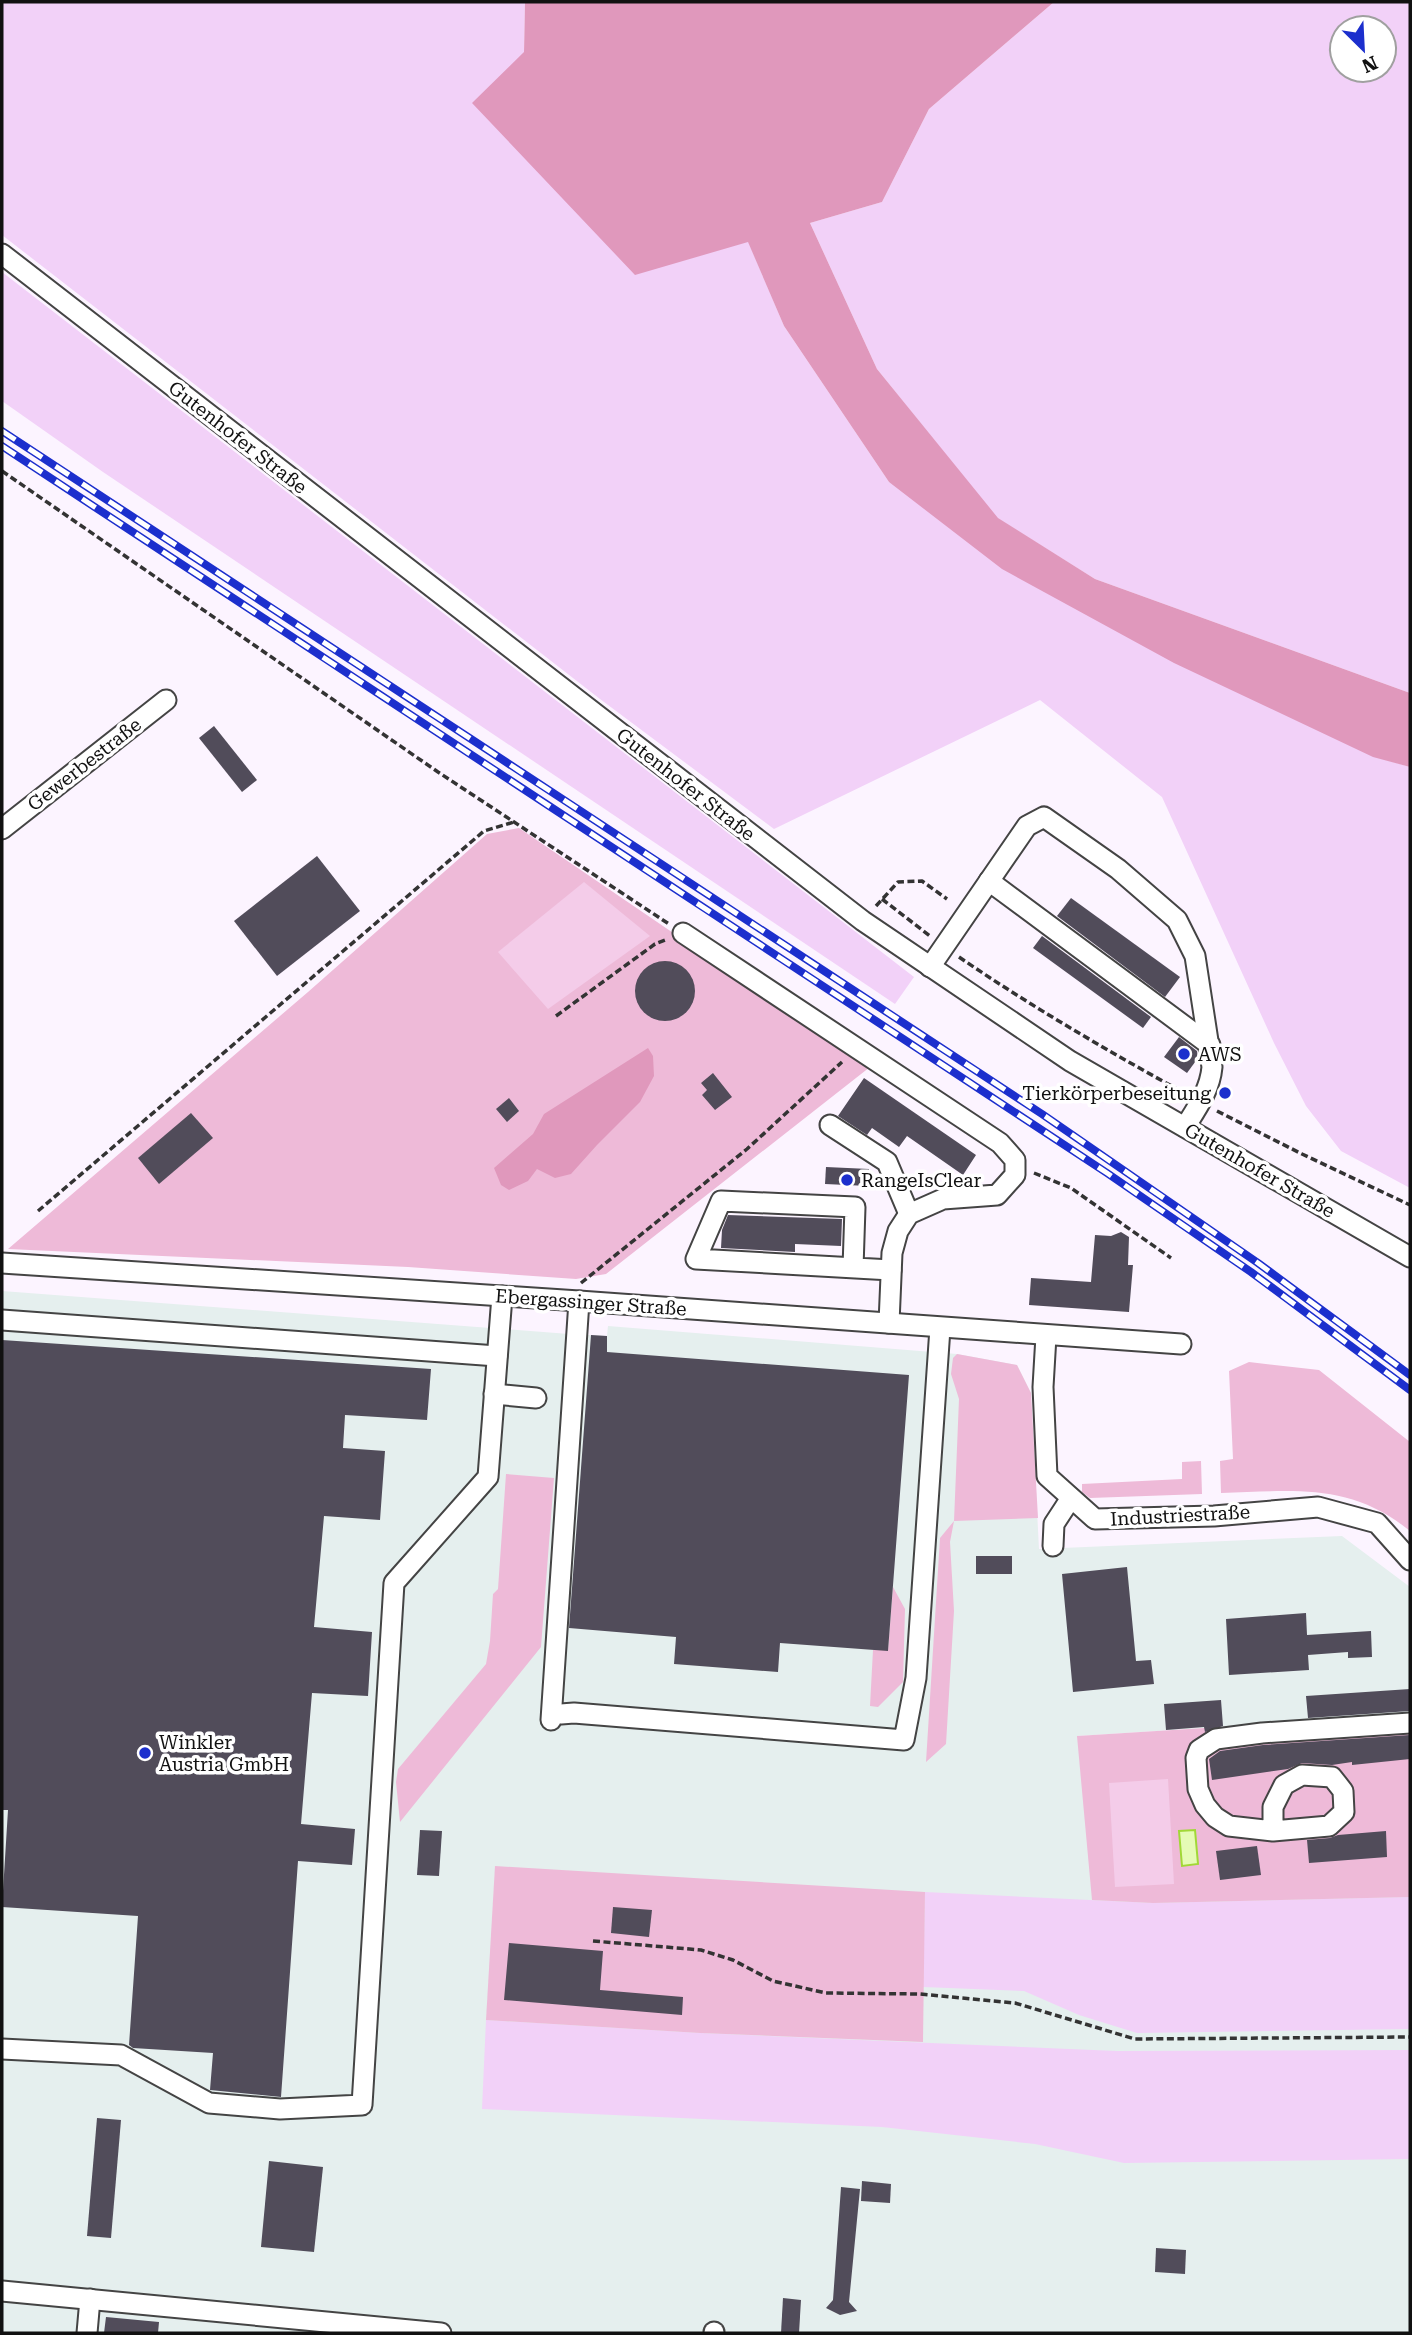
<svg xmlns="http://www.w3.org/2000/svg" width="1412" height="2335" viewBox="0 0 1412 2335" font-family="'Roboto Serif',serif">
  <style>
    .industrial { fill: #e5efee }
    .farmland { fill: #f2d1f8; fill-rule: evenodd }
    .green { fill: #eebad8 }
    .forest { fill: #e098bc }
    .pitch { fill: #f4cce9 }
    .water { fill: #e5fbb5; stroke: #a1d836; stroke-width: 2 }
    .building { fill: #514c5a }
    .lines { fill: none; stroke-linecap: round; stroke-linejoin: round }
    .minor-casing { stroke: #444; stroke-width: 23 }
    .path { stroke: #333; stroke-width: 3.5; stroke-dasharray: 7 3.5; stroke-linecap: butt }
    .minor { stroke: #fff; stroke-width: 19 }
    .rail-casing { stroke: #1c2fcd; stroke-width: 8 }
    .rail { stroke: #fff; stroke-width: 5; stroke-dasharray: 16; stroke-linecap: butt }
    .poi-dot { fill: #1c2fcd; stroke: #fff; stroke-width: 2.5 }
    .labels { text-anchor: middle; stroke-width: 7; stroke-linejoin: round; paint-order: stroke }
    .street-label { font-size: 19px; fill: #111; stroke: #fff }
    .poi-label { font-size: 19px; fill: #111; stroke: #fff; text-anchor: start }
  </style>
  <rect width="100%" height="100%" fill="#fcf4ff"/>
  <polygon class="industrial" points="2,1291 569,1334 607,1336 608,1326 957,1354 1017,1365 1031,1393 1039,1549 1342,1536 1410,1587 1410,1715 1077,1736 1410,1883 1410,2333 2,2333"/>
  <g class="farmland">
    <polygon points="2,2 525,2 524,52 748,241 784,326 889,482 1373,756 1410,767 1410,1188 1341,1151 1306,1106 1274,1043 1162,797 1040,700 774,829 600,699 2,235"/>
    <path d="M1054,2H1410V693L1095,579L997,518L877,369L810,223L882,202L929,109ZM1342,28H1384V70H1342Z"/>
    <polygon points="2,272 914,977 895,1004 103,472 2,401"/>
    <polygon points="925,1892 1153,1903 1410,1897 1410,2029 1137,2033 1079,2015 1024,1991 923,1987"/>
    <polygon points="486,2020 700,2033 1117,2051 1410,2050 1410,2159 1124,2163 1035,2144 882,2127 482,2109"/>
  </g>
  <g class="green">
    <polygon points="519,828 870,1067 606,1274 576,1279 408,1267 8,1249 308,992 487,834"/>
    <polygon points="957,1354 1017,1365 1031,1393 1038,1518 954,1521 950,1542 954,1611 946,1744 926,1762 940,1538 954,1521 959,1399 951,1374 953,1358"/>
    <path d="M1249,1362L1319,1370L1410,1442V1531C1350,1482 1293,1491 1221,1493L1220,1461L1233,1459L1229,1371Z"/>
    <polygon points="1201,1461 1202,1494 1090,1498 1082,1492 1082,1484 1182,1479 1182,1462"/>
    <polygon points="506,1474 554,1478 541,1647 400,1822 396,1782 398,1769 486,1664 490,1641 493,1594 498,1589"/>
    <polygon points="893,1587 905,1609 903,1682 878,1707 870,1706 873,1650 888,1650"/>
    <polygon points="1410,1715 1410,1897 1153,1903 1092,1900 1077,1736"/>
    <polygon points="495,1866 925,1892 923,2042 700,2033 486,2020"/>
  </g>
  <g class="forest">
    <polygon points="525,2 1054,2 929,109 882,202 810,223 877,369 998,518 1095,579 1410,693 1410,767 1373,757 1174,663 1002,569 889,482 784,326 748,242 635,275 472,103 524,52"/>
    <polygon points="648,1048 653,1056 654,1076 640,1102 597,1145 571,1174 555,1178 537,1169 528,1181 509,1190 501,1185 494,1168 533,1134 544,1114"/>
  </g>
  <g class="pitch">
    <polygon points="584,882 650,936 548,1009 498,952"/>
    <polygon points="1168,1779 1174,1884 1115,1887 1109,1783"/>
  </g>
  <polygon class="water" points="1195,1830 1198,1864 1182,1866 1179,1831"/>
  <g class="building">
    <polygon points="214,726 257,780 242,792 199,738"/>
    <polygon points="317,856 360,911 277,976 234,921"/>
    <polygon points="1071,898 1180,977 1165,997 1057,916"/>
    <polygon points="1042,936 1151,1017 1143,1028 1033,948"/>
    <circle cx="665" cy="991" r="30"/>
    <polygon points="1179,1037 1197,1051 1198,1058 1187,1073 1164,1057"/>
    <polygon points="713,1073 732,1097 715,1110 702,1095 707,1090 701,1083"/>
    <polygon points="864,1078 976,1155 963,1175 907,1136 899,1147 872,1128 867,1135 838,1116"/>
    <polygon points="509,1098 519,1111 507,1122 496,1109"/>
    <polygon points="191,1113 213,1138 159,1184 138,1158"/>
    <polygon points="826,1167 869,1169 868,1186 825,1184"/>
    <polygon points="728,1215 842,1219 841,1246 795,1244 795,1252 721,1248 722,1230"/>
    <polygon points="1121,1232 1129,1237 1128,1265 1133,1265 1129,1312 1029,1305 1031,1278 1091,1282 1095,1235 1111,1236"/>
    <polygon points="591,1335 607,1336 607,1352 909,1375 888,1651 780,1643 778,1672 674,1664 676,1637 569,1628"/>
    <polygon points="2,1340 431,1369 427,1420 345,1415 343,1448 385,1451 380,1520 324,1516 314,1627 372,1632 368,1696 312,1693 301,1824 355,1829 352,1865 298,1861 281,2097 210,2090 213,2053 133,2048 129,2045 138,1916 2,1907 8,1810 2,1810"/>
    <rect x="976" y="1556" width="36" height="18"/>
    <polygon points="1127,1567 1136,1661 1151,1660 1154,1684 1073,1692 1062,1574"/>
    <polygon points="1306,1613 1307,1635 1371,1631 1372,1657 1348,1658 1348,1652 1308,1655 1309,1670 1229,1675 1226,1619"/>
    <polygon points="1410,1689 1410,1711 1308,1718 1306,1696"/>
    <polygon points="1221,1700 1223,1726 1205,1732 1204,1727 1166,1730 1164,1704"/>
    <polygon points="1410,1735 1410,1759 1352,1765 1352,1762 1332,1765 1302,1763 1288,1769 1212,1780 1209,1759 1220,1751 1263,1745"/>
    <polygon points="420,1830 442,1831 439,1876 417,1875"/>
    <polygon points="1386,1831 1387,1857 1309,1863 1307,1840 1330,1838 1338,1835"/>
    <polygon points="1257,1846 1261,1875 1220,1880 1216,1851"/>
    <polygon points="613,1907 652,1910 649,1937 611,1933"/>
    <polygon points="509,1943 603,1951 600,1990 683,1997 682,2015 504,2000"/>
    <polygon points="97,2118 121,2120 111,2238 87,2236"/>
    <polygon points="269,2161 323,2167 314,2252 261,2247"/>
    <polygon points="862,2181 891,2184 890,2203 861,2201"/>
    <polygon points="841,2187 860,2189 849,2302 857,2311 840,2315 826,2308 833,2300"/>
    <polygon points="1156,2248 1186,2250 1185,2274 1155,2272"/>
    <polygon points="783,2298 801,2300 799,2333 781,2333"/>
    <polygon points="106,2317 159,2322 158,2333 104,2333"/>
  </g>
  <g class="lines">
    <g class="minor-casing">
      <g id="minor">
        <polyline points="2,254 863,921 1070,1061 1410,1257"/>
        <polyline points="2,829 166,700"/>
        <polyline points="989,881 1210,1045"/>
        <polyline points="683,933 1000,1143 1015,1160 1015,1175 997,1195 943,1199 909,1214 898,1231 892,1253 889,1323"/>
        <path d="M930,967L1027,826L1044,817L1118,869L1177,920L1195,956L1212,1067C1210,1090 1197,1108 1185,1127"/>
        <polyline points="830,1125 887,1162 909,1214"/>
        <polyline points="2,1263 579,1301 1181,1344"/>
        <polyline points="853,1268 855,1207 721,1201 696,1259 891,1270"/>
        <polyline points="2,1320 497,1356"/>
        <polyline points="1046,1336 1043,1387 1047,1476 1095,1519 1214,1516 1318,1507 1377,1523 1410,1560"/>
        <polyline points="494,1394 536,1398"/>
        <polyline points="1053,1546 1054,1524 1071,1498"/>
        <polyline points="561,1714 574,1713 904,1740 916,1678 940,1328"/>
        <polyline points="551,1720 579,1301"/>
        <polyline points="1273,1831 1273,1807 1284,1785 1302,1775 1332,1777 1343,1791 1344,1812 1329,1826 1273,1831 1229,1826 1215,1817 1205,1805 1198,1789 1196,1758 1199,1750 1216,1739 1262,1733 1410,1723"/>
        <polyline points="2,2049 121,2055 209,2103 280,2109 362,2105 394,1583 488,1477 502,1296"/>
        <polyline points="2,2291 441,2333"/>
        <polyline points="87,2333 90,2299"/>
        <polyline points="714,2333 714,2332"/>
      </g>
    </g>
    <g class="path">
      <polyline points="2,471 438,772 669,924"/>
      <polyline points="882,899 930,936"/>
      <polyline points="876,906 898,882 922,881 947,899"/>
      <path d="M959,957C1032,1007 1108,1051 1186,1094"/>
      <polyline points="556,1016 655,944 668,939"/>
      <polyline points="1217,1111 1302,1154 1410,1205"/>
      <polyline points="1034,1173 1071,1188 1171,1258"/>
      <polyline points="38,1211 484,831 514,822"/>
      <polyline points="581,1283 747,1149 842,1062"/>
      <polyline points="593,1941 701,1950 733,1960 773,1981 826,1993 920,1994 1015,2003 1135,2039 1410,2037"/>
    </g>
    <use href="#minor" class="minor"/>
    <g class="rail-casing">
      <g id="rail">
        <polyline points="2,431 1042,1114 1258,1263 1410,1375"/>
        <polyline points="2,446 1107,1173 1251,1272 1410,1390"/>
      </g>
    </g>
    <use href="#rail" class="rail"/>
  </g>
  <g class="poi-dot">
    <circle cx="1184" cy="1054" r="7"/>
    <circle cx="1225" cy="1093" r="7"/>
    <circle cx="847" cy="1180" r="7"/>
    <circle cx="145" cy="1753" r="7"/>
  </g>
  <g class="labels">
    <g class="street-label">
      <text transform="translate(238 437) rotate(38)" y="7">Gutenhofer Straße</text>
      <text transform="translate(84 764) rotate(-38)" y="7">Gewerbestraße</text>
      <text transform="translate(686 784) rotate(38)" y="7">Gutenhofer Straße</text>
      <text transform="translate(1260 1170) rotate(30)" y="7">Gutenhofer Straße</text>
      <text transform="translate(591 1302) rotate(4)" y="7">Ebergassinger Straße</text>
      <text transform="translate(1180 1515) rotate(-3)" y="7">Industriestraße</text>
    </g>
    <g class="poi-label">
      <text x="1198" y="1061">AWS</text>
      <text x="1211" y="1100" text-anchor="end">Tierkörperbeseitung</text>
      <text x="861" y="1187">RangeIsClear</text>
      <text x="159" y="1749">Winkler<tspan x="159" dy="22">Austria GmbH</tspan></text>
    </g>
  </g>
  <rect width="1412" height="2335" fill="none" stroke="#111111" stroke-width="7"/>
  <g transform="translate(1363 49) rotate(156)"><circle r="33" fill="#ffffff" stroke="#a0a0a0" stroke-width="2"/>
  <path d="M0-5L12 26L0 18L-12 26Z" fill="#1c2fcd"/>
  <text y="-10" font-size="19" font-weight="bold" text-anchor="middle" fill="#111111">N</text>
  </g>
</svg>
